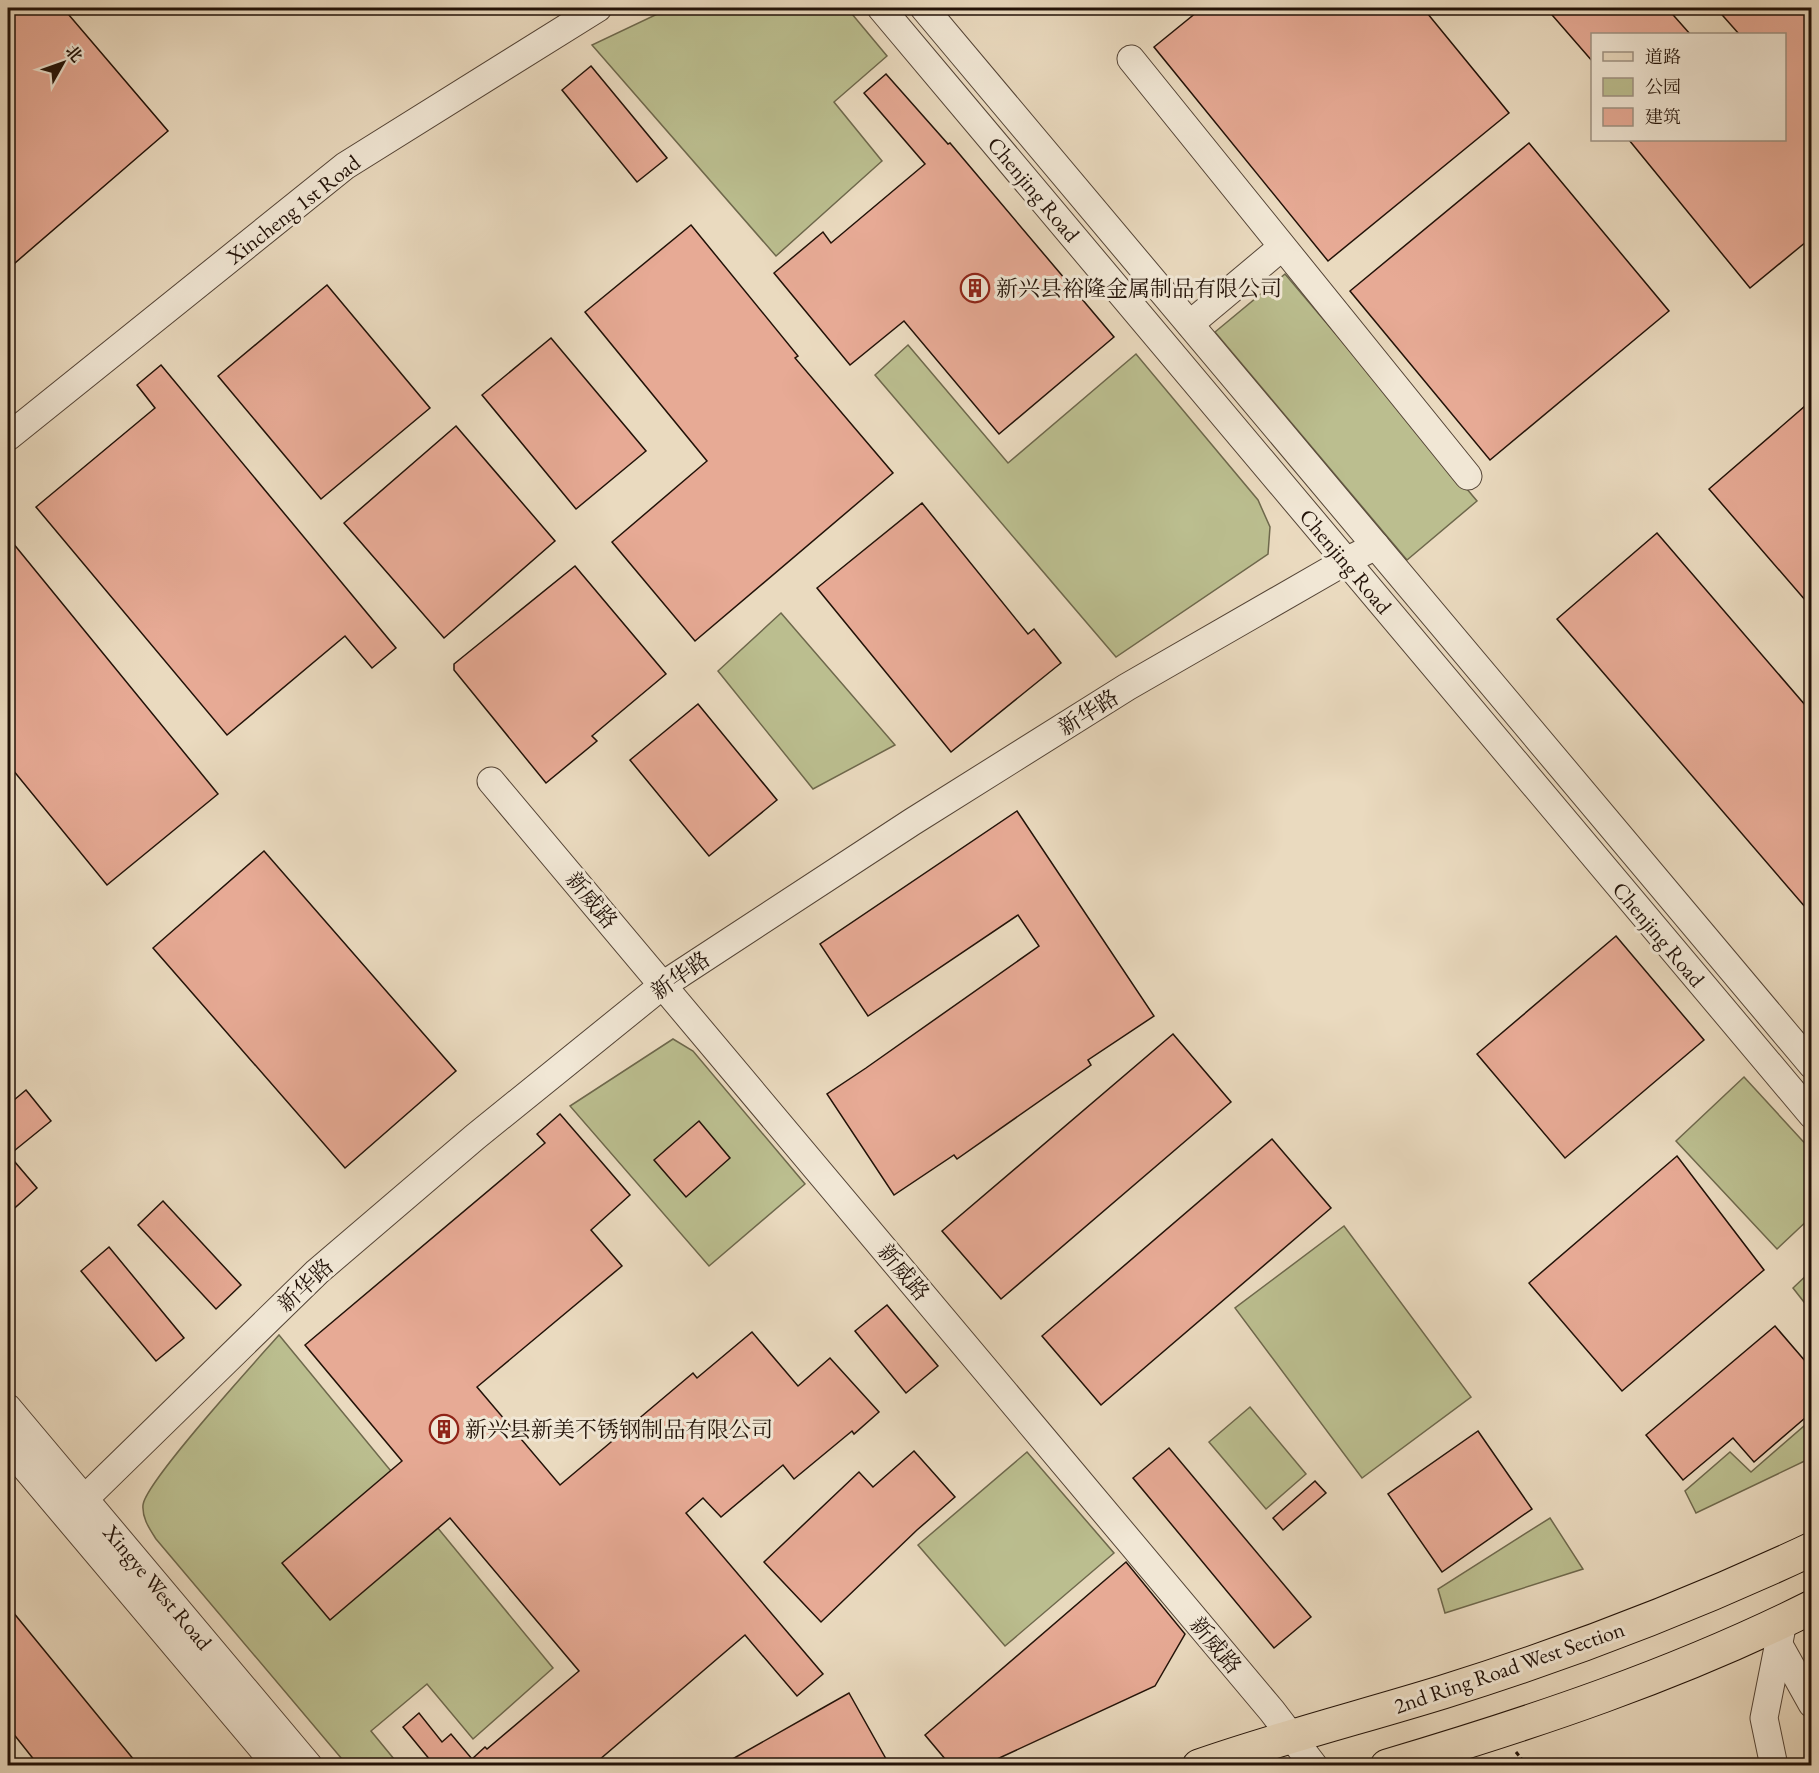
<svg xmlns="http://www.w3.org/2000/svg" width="1819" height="1773" viewBox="0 0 1819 1773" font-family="'EB Garamond','Noto Serif SC',serif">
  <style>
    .green { fill: #bbbe8f; stroke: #6e684c; stroke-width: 1.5 }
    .building { fill: #e7aa95; stroke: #221208; stroke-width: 1.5 }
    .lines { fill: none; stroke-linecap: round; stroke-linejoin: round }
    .minor-casing { stroke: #544436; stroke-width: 29 }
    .major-casing { stroke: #221208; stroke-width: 35 }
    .path { stroke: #221208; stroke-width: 3; stroke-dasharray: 4.5 3; stroke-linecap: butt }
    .minor { stroke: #f1e7d5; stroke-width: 27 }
    .major { stroke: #eadabf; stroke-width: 33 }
    .labels { text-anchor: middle; stroke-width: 6; stroke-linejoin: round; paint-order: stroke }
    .street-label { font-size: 22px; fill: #221208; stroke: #f1e7d5 }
    .poi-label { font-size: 22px; fill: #221208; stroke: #f1e7d5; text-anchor: start }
  </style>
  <rect width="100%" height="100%" fill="#eadabf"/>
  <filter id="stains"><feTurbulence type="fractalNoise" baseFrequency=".00333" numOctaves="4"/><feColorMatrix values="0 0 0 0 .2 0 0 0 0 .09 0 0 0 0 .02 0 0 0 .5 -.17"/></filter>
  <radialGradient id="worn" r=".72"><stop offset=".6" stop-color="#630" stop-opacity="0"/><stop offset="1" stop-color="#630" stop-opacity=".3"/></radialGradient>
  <g class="green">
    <polygon points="670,8 847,8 887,56 834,102 882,161 776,256 592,45"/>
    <polygon points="1285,274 1477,501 1407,560 1215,332"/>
    <polygon points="908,345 1008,463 1136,354 1258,500 1270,527 1268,554 1116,657 875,375"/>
    <polygon points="781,613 895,745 813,789 718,671"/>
    <polygon points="673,1039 693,1051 805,1184 709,1266 570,1106"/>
    <polygon points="1744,1077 1811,1150 1811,1217 1777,1249 1676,1141"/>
    <polygon points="1344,1226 1471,1397 1362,1478 1235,1308"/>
    <polygon points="1811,1271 1811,1311 1793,1288"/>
    <path d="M279,1335L553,1668L473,1739L427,1684L371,1731L399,1765H347L156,1539C149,1528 142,1518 143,1505C145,1482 257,1360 279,1335Z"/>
    <polygon points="1250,1407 1306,1474 1266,1509 1209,1442"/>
    <polygon points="1811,1420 1811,1458 1696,1513 1685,1491 1730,1452 1751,1472"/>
    <polygon points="1027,1452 1114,1553 1005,1646 918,1545"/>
    <polygon points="1550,1518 1583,1569 1445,1613 1438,1589"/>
  </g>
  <g class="building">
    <polygon points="8,8 63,8 168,131 8,269"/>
    <polygon points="1202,8 1423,8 1509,113 1328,261 1154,47"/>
    <polygon points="1546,8 1667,8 1690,34 1593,34 1593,62"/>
    <polygon points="1716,8 1812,8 1812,237 1750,288 1629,140 1785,140 1785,34 1739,34"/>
    <polygon points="591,66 667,158 637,182 562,90"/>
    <polygon points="886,74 948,144 950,143 1114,337 999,434 904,321 850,365 774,273 823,232 831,243 925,164 864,93"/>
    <polygon points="1529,143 1669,311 1490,460 1350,291"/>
    <polygon points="691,225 798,356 795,358 893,473 695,641 612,542 707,461 585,312"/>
    <polygon points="327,285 430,408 321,499 218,376"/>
    <polygon points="551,338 646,451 576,509 482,395"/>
    <polygon points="161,365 396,648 372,668 345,636 227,735 36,507 155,408 137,385"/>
    <polygon points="1812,400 1812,608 1709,489"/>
    <polygon points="456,426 555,541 444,638 344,523"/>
    <polygon points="922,503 1028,634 1034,629 1061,663 951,752 817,588"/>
    <polygon points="1657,533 1812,713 1812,915 1557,619"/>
    <polygon points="8,537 218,794 107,885 8,764"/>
    <polygon points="575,566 666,674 592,736 597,741 546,783 454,670 454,664"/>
    <polygon points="698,704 777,800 709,856 630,760"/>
    <polygon points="1017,811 1154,1016 1088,1060 1091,1065 957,1159 954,1155 894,1195 827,1094 866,1068 1039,946 1018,915 868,1016 820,944"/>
    <polygon points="264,851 456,1071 345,1168 153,948"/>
    <polygon points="1616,936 1704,1040 1565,1158 1477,1054"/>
    <polygon points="1173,1034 1231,1102 1001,1299 942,1231"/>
    <polygon points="26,1090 51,1121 9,1155 37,1188 8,1214 8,1105"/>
    <polygon points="560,1114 630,1195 591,1230 622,1266 477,1387 560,1485 693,1373 697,1378 752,1332 798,1386 830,1358 879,1412 854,1434 852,1431 794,1479 783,1465 721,1517 703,1498 686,1513 823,1674 797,1696 745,1635 592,1766 435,1766 403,1727 419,1713 442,1742 451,1734 472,1759 485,1747 487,1749 579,1671 450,1518 330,1620 282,1563 402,1461 305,1345 545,1143 537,1134"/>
    <polygon points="699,1121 730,1158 686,1197 654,1160"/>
    <polygon points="1272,1139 1331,1208 1101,1405 1042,1336"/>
    <polygon points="1677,1156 1764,1270 1622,1391 1529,1283"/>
    <polygon points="163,1201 241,1285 216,1309 138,1225"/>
    <polygon points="109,1247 184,1338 156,1361 81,1271"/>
    <polygon points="887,1305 938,1366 906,1393 855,1331"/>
    <polygon points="1775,1326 1812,1369 1812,1412 1754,1462 1733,1438 1683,1480 1646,1435"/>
    <polygon points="1478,1431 1532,1509 1442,1572 1388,1494"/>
    <polygon points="1169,1448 1311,1617 1274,1648 1133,1478"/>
    <polygon points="914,1451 955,1497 917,1530 821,1622 764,1562 859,1472 873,1487"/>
    <polygon points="1315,1481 1326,1493 1283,1530 1273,1518"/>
    <polygon points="1126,1562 1185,1634 1155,1686 982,1766 951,1766 925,1735"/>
    <polygon points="8,1606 139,1766 39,1766 8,1727"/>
    <polygon points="849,1693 890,1766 720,1766 819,1710"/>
  </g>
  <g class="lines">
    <g class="minor-casing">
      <g id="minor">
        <polyline points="881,8 1812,1115"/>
        <polyline points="924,8 1812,1065"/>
        <polyline points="1131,59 1468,476"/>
        <polyline points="1190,324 1282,247"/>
        <polyline points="8,437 345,166 598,8"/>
        <polyline points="491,781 1272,1711 1314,1766"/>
        <polyline points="8,1408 309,1766"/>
        <polyline points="8,1447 277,1766"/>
        <polyline points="67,1516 317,1272 475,1137 663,985 912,822 1127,687 1346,561 1376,546"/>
        <polyline points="1778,1643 1812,1704"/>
        <polyline points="1774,1766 1764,1718 1783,1622"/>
      </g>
    </g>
    <g class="major-casing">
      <g id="major">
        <path d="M1199,1766C1279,1738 1362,1717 1443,1692C1568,1653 1693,1605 1812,1549"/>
        <path d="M1387,1766C1532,1723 1676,1675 1812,1607"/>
      </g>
    </g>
    <polyline class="path" points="1516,1752 1527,1766"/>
    <use href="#minor" class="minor"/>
    <use href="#major" class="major"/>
  </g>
  <defs>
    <g id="building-ring" transform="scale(1.5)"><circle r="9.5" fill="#f1e7d5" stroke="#8f2418" stroke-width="1.5"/><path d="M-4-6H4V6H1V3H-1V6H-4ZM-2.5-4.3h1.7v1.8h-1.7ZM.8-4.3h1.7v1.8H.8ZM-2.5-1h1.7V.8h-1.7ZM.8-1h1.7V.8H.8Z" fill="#8f2418"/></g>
  </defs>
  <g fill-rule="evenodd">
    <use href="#building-ring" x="975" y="288"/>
    <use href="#building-ring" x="444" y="1429"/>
  </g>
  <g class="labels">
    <g class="street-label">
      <text transform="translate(1034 189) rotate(50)" y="8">Chenjing Road</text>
      <text transform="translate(293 209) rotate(-38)" y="8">Xincheng 1st Road</text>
      <text transform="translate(1346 561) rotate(50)" y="8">Chenjing Road</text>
      <text transform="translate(1088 712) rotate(-32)" y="8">新华路</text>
      <text transform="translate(592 900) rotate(50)" y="8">新威路</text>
      <text transform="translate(1659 934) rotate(50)" y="8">Chenjing Road</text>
      <text transform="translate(680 975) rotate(-35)" y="8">新华路</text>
      <text transform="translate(904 1272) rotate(50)" y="8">新威路</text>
      <text transform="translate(305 1285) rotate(-43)" y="8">新华路</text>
      <text transform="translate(158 1587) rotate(50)" y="8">Xingye West Road</text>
      <text transform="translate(1216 1645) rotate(50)" y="8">新威路</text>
      <text transform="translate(1509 1667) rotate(-19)" y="8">2nd Ring Road West Section</text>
    </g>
    <g class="poi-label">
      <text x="996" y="296">新兴县裕隆金属制品有限公司</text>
      <text x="465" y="1437">新兴县新美不锈钢制品有限公司</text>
    </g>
  </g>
  <rect width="1819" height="1773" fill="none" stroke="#eadabf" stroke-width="30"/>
  <rect x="9" y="9" width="1801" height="1755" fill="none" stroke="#221208" stroke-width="3"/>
  <rect x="15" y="15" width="1789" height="1743" fill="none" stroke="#221208" stroke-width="1.5"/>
  <rect x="1591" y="33" width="195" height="108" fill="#f1e7d5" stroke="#9e9283" stroke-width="1.5"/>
  <rect x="1603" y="52" width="30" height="9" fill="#eadabf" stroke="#9e9283" stroke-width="1.5"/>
  <text x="1645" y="63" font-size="18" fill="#221208">道路</text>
  <rect x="1603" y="78" width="30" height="18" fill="#bbbe8f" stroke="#9e9283" stroke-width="1.5"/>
  <text x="1645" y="93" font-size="18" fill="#221208">公园</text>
  <rect x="1603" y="108" width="30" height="18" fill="#e7aa95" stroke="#9e9283" stroke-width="1.5"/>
  <text x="1645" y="123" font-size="18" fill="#221208">建筑</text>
  <g transform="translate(63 63) rotate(50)" stroke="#f1e7d5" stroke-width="4.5" paint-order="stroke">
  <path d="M0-4.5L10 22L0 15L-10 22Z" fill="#221208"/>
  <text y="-9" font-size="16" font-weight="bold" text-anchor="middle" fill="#221208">北</text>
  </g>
  <rect width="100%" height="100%" filter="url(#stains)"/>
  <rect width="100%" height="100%" fill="url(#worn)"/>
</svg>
